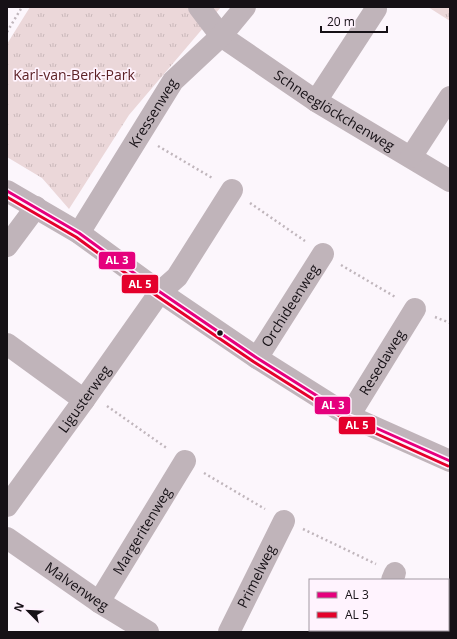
<svg xmlns="http://www.w3.org/2000/svg" width="457" height="639" viewBox="0 0 457 639" font-family="'Open Sans',sans-serif">
  <style>
    .park { fill: url(#park-tufts) }
    .lines { fill: none; stroke-linecap: round; stroke-linejoin: round }
    .path { stroke: #c0b6bc; stroke-width: 2.5; stroke-dasharray: 2 3; stroke-linecap: butt }
    .minor { stroke: #c0b4ba; stroke-width: 22 }
    .bus-1-casing { stroke: #fff3fe; stroke-width: 6 }
    .bus-2-casing { stroke: #fff3fe; stroke-width: 6 }
    .bus-1 { stroke: #e5007d; stroke-width: 3 }
    .bus-2 { stroke: #e4002b; stroke-width: 3 }
    .bus-dot { fill: #161116; stroke: #fff3fe; stroke-width: 1.5 }
    .labels { text-anchor: middle; stroke-width: 3.5; stroke-linejoin: round; paint-order: stroke }
    .park-label { font-size: 14px; fill: #5c2025; stroke: #fff3fe }
    .street-label { font-size: 14px; fill: #161116; stroke: #fff3fe }
    .line-badge { stroke: #fff3fe; stroke-width: 1.5 }
    .badge-label { font-size: 11px; text-anchor: middle; font-weight: bold; fill: #fff }
  </style>
  <defs>
    <pattern id="park-tufts" width="24" height="20" patternUnits="userSpaceOnUse"><rect width="24" height="20" fill="#ebd7d9"/><path d="M3 7l-1-3M5 7V3M7 7l1-3M15 17l-1-3M17 17v-4M19 17l1-3" fill="none" stroke="#c9b8ba"/></pattern>
  </defs>
  <rect width="100%" height="100%" fill="#fcf6fc"/>
  <g class="park">
    <polygon points="30,7 221,7 129,115 69,209 42,178 7,157 7,44"/>
    <polygon points="428,7 450,7 450,21"/>
  </g>
  <g class="lines">
    <g class="path">
      <polyline points="7,32 22,7"/>
      <polyline points="158,146 214,179"/>
      <polyline points="250,203 305,241"/>
      <polyline points="341,265 397,298"/>
      <polyline points="435,317 450,323"/>
      <polyline points="107,406 168,449"/>
      <polyline points="204,473 265,509"/>
      <polyline points="303,529 376,564"/>
      <polyline points="448,596 450,597"/>
    </g>
    <g class="minor">
      <path id="s1" d="M199,7L221,36L316,101L450,181"/>
      <polyline points="316,101 376,9"/>
      <polyline points="411,157 450,97"/>
      <polyline points="7,191 79,233 160,292 257,358 349,416 450,461"/>
      <path id="s2" d="M79,233L173,81L221,36L245,7"/>
      <polyline points="7,246 36,207"/>
      <polyline points="7,344 84,400"/>
      <path id="s3" d="M257,358L323,254"/>
      <path id="s4" d="M349,416L415,309"/>
      <path id="s5" d="M7,506L84,400L160,292L177,277L232,190"/>
      <path id="s6" d="M7,538L99,602L148,632"/>
      <polyline points="392,580 395,573"/>
      <path id="s7" d="M99,602L185,461"/>
      <path id="s8" d="M229,632L284,521"/>
      <polyline points="370,632 371,630"/>
    </g>
    <g class="bus-1-casing">
      <polyline id="bus-1" points="7,191 79,233 160,292 257,358 349,416 450,461"/>
    </g>
    <g class="bus-2-casing">
      <polyline id="bus-2" points="7,197 76,237 157,296 254,362 346,420 448,466"/>
    </g>
    <use href="#bus-1" class="bus-1"/>
    <use href="#bus-2" class="bus-2"/>
  </g>
  <circle class="bus-dot" cx="220" cy="333" r="3.5"/>
  <g class="labels">
    <g class="park-label">
      <text x="74" y="80">Karl-van-Berk-Park</text>
    </g>
    <g class="street-label">
      <text dy="5" stroke="none"><textPath href="#s1" startOffset="172">Schneeglöckchenweg</textPath></text>
      <text dy="5" stroke="none"><textPath href="#s2" startOffset="141">Kressenweg</textPath></text>
      <text dy="5" stroke="none"><textPath href="#s3" startOffset="62">Orchideenweg</textPath></text>
      <text dy="5" stroke="none"><textPath href="#s4" startOffset="63">Resedaweg</textPath></text>
      <text dy="5" stroke="none"><textPath href="#s5" startOffset="132">Ligusterweg</textPath></text>
      <text dy="5" stroke="none"><textPath href="#s7" startOffset="83">Margeritenweg</textPath></text>
      <text dy="5" stroke="none"><textPath href="#s8" startOffset="62">Primelweg</textPath></text>
      <text dy="5" stroke="none"><textPath href="#s6" startOffset="85">Malvenweg</textPath></text>
    </g>
  </g>
  <g class="line-badge">
    <rect x="98" y="251" width="38" height="19" rx="4" fill="#e5007d"/>
    <rect x="121" y="274" width="38" height="20" rx="4" fill="#e4002b"/>
    <rect x="314" y="396" width="37" height="19" rx="4" fill="#e5007d"/>
    <rect x="338" y="416" width="38" height="19" rx="4" fill="#e4002b"/>
  </g>
  <g class="badge-label">
    <text x="117" y="264">AL 3</text>
    <text x="140" y="288">AL 5</text>
    <text x="333" y="409">AL 3</text>
    <text x="357" y="429">AL 5</text>
  </g>
  <rect width="457" height="639" fill="none" stroke="#161116" stroke-width="16"/>
  <rect x="309" y="579" width="140" height="52" fill="#fff3fe" stroke="#a299a1"/>
  <rect x="317" y="592" width="20" height="6" fill="#e5007d" stroke="#a299a1"/>
  <text x="345" y="599" font-size="12" fill="#161116">AL 3</text>
  <rect x="317" y="612" width="20" height="6" fill="#e4002b" stroke="#a299a1"/>
  <text x="345" y="619" font-size="12" fill="#161116">AL 5</text>
  <g transform="translate(28 611) rotate(294)" stroke="#fff3fe" stroke-width="3" paint-order="stroke">
  <path d="M0-3L7 15L0 10L-7 15Z" fill="#161116"/>
  <text y="-6" font-size="11" font-weight="bold" text-anchor="middle" fill="#161116">N</text>
  </g>
  <path d="M321 26v6h66v-6" fill="none" stroke="#161116" stroke-width="2"/>
  <text x="327" y="26" font-size="12" fill="#161116" stroke="#fff3fe" stroke-width="3" paint-order="stroke">20 m</text>
</svg>
